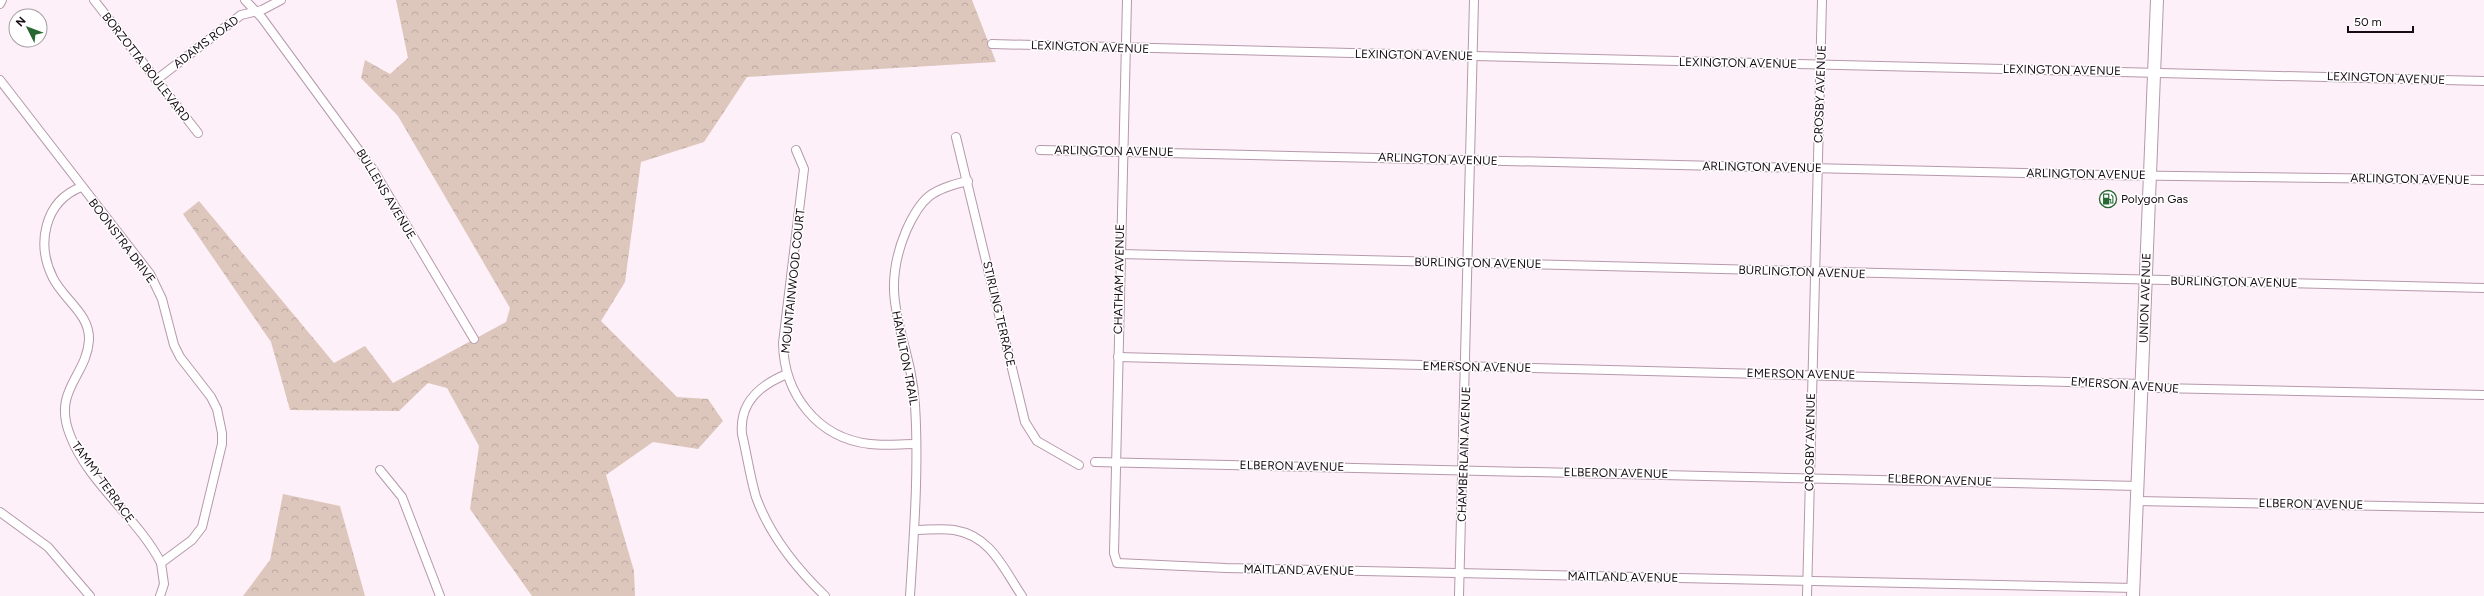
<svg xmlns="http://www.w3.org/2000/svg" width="2484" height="596" viewBox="0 0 2484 596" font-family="Figtree,sans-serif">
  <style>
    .forest { fill: url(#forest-crowns) }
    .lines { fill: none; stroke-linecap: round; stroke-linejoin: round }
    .minor-casing { stroke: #b698ac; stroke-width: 10 }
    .primary-casing { stroke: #b698ac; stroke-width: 14 }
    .minor { stroke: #fff; stroke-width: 8 }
    .primary { stroke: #fff; stroke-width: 12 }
    .labels { text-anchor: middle; stroke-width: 3; stroke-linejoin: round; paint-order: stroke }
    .street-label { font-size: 12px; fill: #170c14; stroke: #fff }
    .poi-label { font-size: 12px; fill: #170c14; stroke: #fff; text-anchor: start }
  </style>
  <defs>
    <pattern id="forest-crowns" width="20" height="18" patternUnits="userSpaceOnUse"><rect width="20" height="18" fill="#ddc6bc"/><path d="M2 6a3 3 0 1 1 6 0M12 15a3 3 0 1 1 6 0" fill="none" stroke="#bda9a1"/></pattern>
  </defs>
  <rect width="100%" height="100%" fill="#fdf0f8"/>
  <g class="forest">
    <polygon points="396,0 972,0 996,62 747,77 704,142 641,162 625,282 601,321 677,397 708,399 723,421 698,449 653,442 606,475 634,571 635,596 532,596 470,509 479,446 447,388 428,383 399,411 290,410 271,342 183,214 199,201 334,363 365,346 393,383 506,322 510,308 398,116 361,78 365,60 390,74 408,58"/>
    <polygon points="283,494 340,506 365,596 243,596 270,560"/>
  </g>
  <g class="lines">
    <g class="minor-casing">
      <g id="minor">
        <polyline points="94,0 198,133"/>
        <polyline points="245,0 262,18 374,171 474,339"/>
        <polyline points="1127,0 1114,553 1117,563 1226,568 2134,588"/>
        <polyline points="0,4 2,0"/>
        <polyline points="992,44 2484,81"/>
        <polyline points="0,80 150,274 162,299 174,345 180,357 211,397 217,409 222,433 222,444 202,527 192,540 161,563 164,584 160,596"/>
        <polyline points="156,80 241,15 262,10 281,0"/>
        <polyline points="956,137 1025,422 1037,441 1079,465"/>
        <path d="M796,150L804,169L783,343C784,394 817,438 870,444C885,446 900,444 915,444"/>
        <polyline points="1040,150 2104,175 2484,180"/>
        <path d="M81,187C44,202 36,244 53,278C64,300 90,314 89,340C87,376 52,390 70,435C88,483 138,518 161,563"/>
        <polyline points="1120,254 2484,288"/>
        <polyline points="1118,357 2142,384 2158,388 2484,395"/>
        <path d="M787,374C760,385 739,402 742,434C747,455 750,477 756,497C770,536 796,568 825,596"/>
        <polyline points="1095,462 2138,486"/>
        <polyline points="380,470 402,497 440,596"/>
        <polyline points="2137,501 2484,508"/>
        <polyline points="0,512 48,547 90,596"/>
        <path d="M915,530C927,530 942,528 954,530C991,536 1003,568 1022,596"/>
        <path d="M910,596C914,533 919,468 915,405C911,337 876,302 906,231C921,197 932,189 968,181"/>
        <polyline points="1459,596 1474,0"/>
        <polyline points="1807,596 1822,0"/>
      </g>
    </g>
    <g class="primary-casing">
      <polyline id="primary" points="2133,596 2157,0"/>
    </g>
    <use href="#minor" class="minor"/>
    <use href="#primary" class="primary"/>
  </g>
  <defs>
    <g id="fuel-ring" transform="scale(0.9)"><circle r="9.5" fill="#fff" stroke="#276832" stroke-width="1.5"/><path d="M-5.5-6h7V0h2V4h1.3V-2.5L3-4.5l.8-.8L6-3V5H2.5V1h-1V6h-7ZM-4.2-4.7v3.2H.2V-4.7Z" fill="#276832"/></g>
  </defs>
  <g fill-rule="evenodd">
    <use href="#fuel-ring" x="2108" y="199"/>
  </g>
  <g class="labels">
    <g class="street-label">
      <text transform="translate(206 42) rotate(-37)" y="4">ADAMS ROAD</text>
      <text transform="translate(1090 47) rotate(2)" y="4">LEXINGTON AVENUE</text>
      <text transform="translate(1414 55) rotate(1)" y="4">LEXINGTON AVENUE</text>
      <text transform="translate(1738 63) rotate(1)" y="4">LEXINGTON AVENUE</text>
      <text transform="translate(146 67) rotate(52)" y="4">BORZOTTA BOULEVARD</text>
      <text transform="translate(2062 70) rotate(1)" y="4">LEXINGTON AVENUE</text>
      <text transform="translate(2386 78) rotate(2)" y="4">LEXINGTON AVENUE</text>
      <text transform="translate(1820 94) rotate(-88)" y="4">CROSBY AVENUE</text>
      <text transform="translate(1114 151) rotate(1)" y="4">ARLINGTON AVENUE</text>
      <text transform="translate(1438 159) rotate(2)" y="4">ARLINGTON AVENUE</text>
      <text transform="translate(1762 167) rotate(1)" y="4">ARLINGTON AVENUE</text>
      <text transform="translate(2086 174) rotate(1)" y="4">ARLINGTON AVENUE</text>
      <text transform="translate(2410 179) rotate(1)" y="4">ARLINGTON AVENUE</text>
      <text transform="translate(386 194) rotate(59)" y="4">BULLENS AVENUE</text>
      <text transform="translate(122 241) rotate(53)" y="4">BOONSTRA DRIVE</text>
      <text transform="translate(1478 263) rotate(1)" y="4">BURLINGTON AVENUE</text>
      <text transform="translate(1802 272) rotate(2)" y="4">BURLINGTON AVENUE</text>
      <text transform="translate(1119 279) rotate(-89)" y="4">CHATHAM AVENUE</text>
      <text transform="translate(793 281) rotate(-84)" y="4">MOUNTAINWOOD COURT</text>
      <text transform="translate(2234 282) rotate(1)" y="4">BURLINGTON AVENUE</text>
      <text transform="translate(2145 298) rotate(-88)" y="4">UNION AVENUE</text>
      <text transform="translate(999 314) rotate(77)" y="4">STIRLING TERRACE</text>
      <text transform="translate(905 358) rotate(79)" y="4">HAMILTON TRAIL</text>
      <text transform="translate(1477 367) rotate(1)" y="4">EMERSON AVENUE</text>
      <text transform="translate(1801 374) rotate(1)" y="4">EMERSON AVENUE</text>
      <text transform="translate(2125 385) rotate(4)" y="4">EMERSON AVENUE</text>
      <text transform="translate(1810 442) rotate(-89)" y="4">CROSBY AVENUE</text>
      <text transform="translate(1464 454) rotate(-88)" y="4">CHAMBERLAIN AVENUE</text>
      <text transform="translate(1292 466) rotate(1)" y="4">ELBERON AVENUE</text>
      <text transform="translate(1616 473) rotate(1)" y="4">ELBERON AVENUE</text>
      <text transform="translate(1940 480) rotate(2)" y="4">ELBERON AVENUE</text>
      <text transform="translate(103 482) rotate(54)" y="4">TAMMY TERRACE</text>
      <text transform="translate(2311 504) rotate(1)" y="4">ELBERON AVENUE</text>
      <text transform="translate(1299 570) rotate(1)" y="4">MAITLAND AVENUE</text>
      <text transform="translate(1623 577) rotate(1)" y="4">MAITLAND AVENUE</text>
    </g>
    <g class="poi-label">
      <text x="2121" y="203">Polygon Gas</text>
    </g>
  </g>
  <g transform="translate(28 28) rotate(312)"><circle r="19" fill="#ffffff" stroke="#a29ea1"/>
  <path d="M0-3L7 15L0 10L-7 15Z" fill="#276832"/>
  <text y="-6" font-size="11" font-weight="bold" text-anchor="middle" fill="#170c14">N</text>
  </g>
  <path d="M2348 26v6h65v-6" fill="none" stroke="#170c14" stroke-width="2"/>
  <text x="2354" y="26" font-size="12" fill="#170c14" stroke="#ffffff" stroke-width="3" paint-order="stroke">50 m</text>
</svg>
